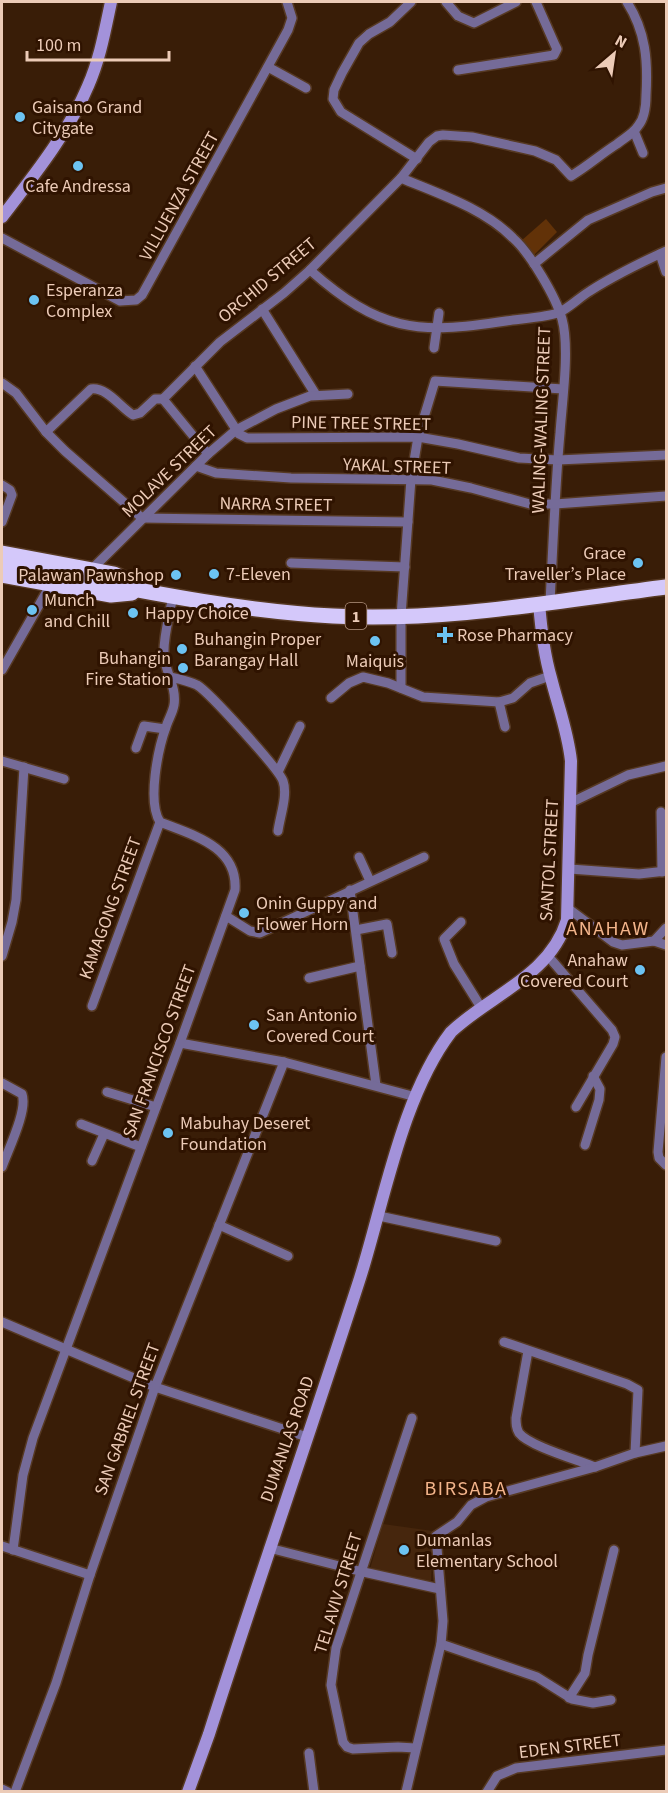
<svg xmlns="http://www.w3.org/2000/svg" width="668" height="1793" viewBox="0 0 668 1793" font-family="'Source Sans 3',sans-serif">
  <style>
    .built { fill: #46260d }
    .green { fill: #623208 }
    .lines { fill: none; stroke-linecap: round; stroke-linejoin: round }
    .minor-casing { stroke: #563923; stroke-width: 12 }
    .secondary-casing { stroke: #563923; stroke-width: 15 }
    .trunk-casing { stroke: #563923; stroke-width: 18 }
    .minor { stroke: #756b98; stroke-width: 9 }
    .secondary { stroke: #a392da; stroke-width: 12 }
    .trunk { stroke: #d4c8fa; stroke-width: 15 }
    .poi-dot { fill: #6cc3f2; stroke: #2f1300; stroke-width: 2 }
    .labels { text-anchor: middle; stroke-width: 6; stroke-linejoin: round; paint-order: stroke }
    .shield { fill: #2f1300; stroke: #b39480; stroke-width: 1.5 }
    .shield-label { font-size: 16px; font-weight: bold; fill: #eccbb7 }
    .poi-label { font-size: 18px; fill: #eccbb7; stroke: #2f1300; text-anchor: start }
    .street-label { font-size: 18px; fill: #eccbb7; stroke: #2f1300 }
    .neighbourhood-label { font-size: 20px; letter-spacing: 1.5px; fill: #f3b48a; stroke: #2f1300 }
  </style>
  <rect width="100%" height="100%" fill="#391d07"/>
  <polygon class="built" points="383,1524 433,1531 431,1582 370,1569"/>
  <polygon class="green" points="546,219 557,232 533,256 521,241"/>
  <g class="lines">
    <g class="minor-casing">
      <g id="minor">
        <polyline points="411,2 390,22 369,34 359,43 342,73 334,90 333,99 341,112 417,159"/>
        <polyline points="446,2 458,16 474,23 516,2"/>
        <polyline points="268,67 306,88"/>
        <polyline points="458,70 554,55 557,49 555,45 536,2"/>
        <polyline points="634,131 643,153"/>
        <path d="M401,178C439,194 483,208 513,238C530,253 556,297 562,319C570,348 562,403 560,433C555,489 553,546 550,602"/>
        <polyline points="2,238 120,301 136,300 142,295 288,30 292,18 287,2"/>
        <polyline points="660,254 666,272"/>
        <polyline points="534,264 588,220 652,192 666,188"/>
        <path d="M310,270C379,331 416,335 506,321C519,319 550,317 560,312C570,307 580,297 590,291C615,275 640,263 666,251"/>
        <polyline points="262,309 316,395"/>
        <polyline points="434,348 439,313"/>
        <polyline points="195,366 239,434 247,438 418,437 458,444 519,458 558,460 666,455"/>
        <polyline points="2,383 16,393 46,432 65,451 142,518 408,522"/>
        <path d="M163,399L220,342L284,293L310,270L401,178L429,142L437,136L443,135L472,137L535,151L556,160L571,176C588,166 601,154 617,144C624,138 633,134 638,126C645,118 646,105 646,95C648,61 646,32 627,2"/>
        <polyline points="163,399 208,454"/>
        <path d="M46,432L91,389C107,387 120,407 133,415L140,413L155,399H163"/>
        <polyline points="196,466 216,473 291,478 432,480 471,488 530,504 555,504 666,496"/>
        <polyline points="2,485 10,490 12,495 2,522"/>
        <polyline points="291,563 405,567"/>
        <polyline points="91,570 208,454 236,430 276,409 310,396 348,394"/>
        <polyline points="2,670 51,584"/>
        <path d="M170,677C179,679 189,681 197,685C209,692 279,769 283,781C288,795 280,816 278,831"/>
        <polyline points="401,688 401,616 411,479 418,437 435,381 563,389"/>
        <polyline points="331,698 349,683 363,677 388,683 423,697 499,702 513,698 530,683 550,676"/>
        <polyline points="499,702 505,727"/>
        <polyline points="136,748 144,726 165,729"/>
        <polyline points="2,761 64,779"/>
        <polyline points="278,772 300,726"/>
        <polyline points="570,803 628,775 666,766"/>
        <polyline points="661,812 662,872"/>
        <polyline points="359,857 370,881"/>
        <polyline points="570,869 639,874 666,871"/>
        <polyline points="350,890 376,1085"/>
        <polyline points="569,909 613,942 622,945 654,941 666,945"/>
        <polyline points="226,916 250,931 260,933 424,857"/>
        <polyline points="461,922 444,939 454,964 482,1009"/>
        <polyline points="356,930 387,924 392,953"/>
        <polyline points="654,941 666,928"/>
        <polyline points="2,956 12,922 16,900 24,767"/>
        <polyline points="548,956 612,1030 615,1037 613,1044 576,1107"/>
        <polyline points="309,978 360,966"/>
        <polyline points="92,1006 160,822"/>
        <polyline points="180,1043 284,1062 416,1097"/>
        <polyline points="666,1057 658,1152 659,1158 666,1165"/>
        <path d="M2,1083L22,1094C28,1110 8,1150 2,1167"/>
        <polyline points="107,1092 156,1107"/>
        <polyline points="81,1124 141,1147"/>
        <polyline points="585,1145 599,1100 600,1089 593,1076"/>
        <polyline points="92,1161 104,1134"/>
        <polyline points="379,1216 496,1241"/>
        <polyline points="219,1225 288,1256"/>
        <polyline points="2,1322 155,1387 307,1437"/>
        <polyline points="504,1342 627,1384 638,1390 635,1453"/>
        <path d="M528,1351L516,1418C516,1424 516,1428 519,1433C529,1446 578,1460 595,1467"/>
        <polyline points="412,1418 336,1648 331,1685 343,1742 347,1747 353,1749 398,1747 415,1748"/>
        <polyline points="2,1546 90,1575"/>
        <polyline points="269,1548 359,1571 440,1589"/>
        <path d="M13,1550L23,1475L33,1438L180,1043L235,890C238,846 192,835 160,822C147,802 158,749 166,727C168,720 173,712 174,705C177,687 165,672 164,655C163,636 170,614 173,595"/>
        <polyline points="441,1644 537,1677 572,1699 593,1703 611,1700"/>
        <polyline points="569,1698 585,1673 588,1655 614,1550"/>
        <polyline points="309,1753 314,1792"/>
        <polyline points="2,1789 8,1792"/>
        <polyline points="15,1792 56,1683 90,1575 155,1387 284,1062"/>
        <polyline points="406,1792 441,1644 443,1621 436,1536 457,1522 471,1505 486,1497 595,1467 635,1453 666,1446"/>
        <polyline points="487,1792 497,1776 516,1768 666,1750"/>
      </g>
    </g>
    <g class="secondary-casing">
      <g id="secondary">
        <path d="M2,217C32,178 69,132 88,86C100,59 105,30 111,2"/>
        <path d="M188,1792L209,1734C258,1581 311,1430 360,1278C384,1202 402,1096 451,1032C490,995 550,976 567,920L571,761C568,732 558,706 551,678C544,654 541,628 539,603"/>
      </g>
    </g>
    <g class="trunk-casing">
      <g id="trunk">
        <polyline points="2,553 114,574 131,582"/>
        <path d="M2,564C111,584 221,610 333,616C444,622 556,601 666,587"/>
        <polyline points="2,575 111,595 132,593"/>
      </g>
    </g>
    <use href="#minor" class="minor"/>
    <use href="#secondary" class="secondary"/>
    <use href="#trunk" class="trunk"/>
  </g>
  <g class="poi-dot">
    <circle cx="20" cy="117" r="6"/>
    <circle cx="78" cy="166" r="6"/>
    <circle cx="34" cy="300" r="6"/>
    <circle cx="638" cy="563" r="6"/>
    <circle cx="214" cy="574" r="6"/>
    <circle cx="176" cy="575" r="6"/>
    <circle cx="32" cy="610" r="6"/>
    <circle cx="133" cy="613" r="6"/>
    <path d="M442 626h6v6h6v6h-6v6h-6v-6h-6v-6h6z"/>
    <circle cx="375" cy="641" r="6"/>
    <circle cx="182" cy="649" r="6"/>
    <circle cx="183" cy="668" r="6"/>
    <circle cx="244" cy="913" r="6"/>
    <circle cx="640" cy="970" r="6"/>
    <circle cx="254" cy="1025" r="6"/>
    <circle cx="168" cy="1133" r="6"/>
    <circle cx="404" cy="1550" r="6"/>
  </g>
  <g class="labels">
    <rect class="shield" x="345.5" y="603" width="21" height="26" rx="4.5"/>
    <g class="shield-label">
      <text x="356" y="622">1</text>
    </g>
    <g class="poi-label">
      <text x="32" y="113">Gaisano Grand<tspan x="32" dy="21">Citygate</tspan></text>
      <text x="78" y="192" text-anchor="middle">Cafe Andressa</text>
      <text x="46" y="296">Esperanza<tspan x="46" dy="21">Complex</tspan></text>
      <text x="626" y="559" text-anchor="end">Grace<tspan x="626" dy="21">Traveller’s Place</tspan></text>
      <text x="226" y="580">7-Eleven</text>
      <text x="164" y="581" text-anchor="end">Palawan Pawnshop</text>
      <text x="44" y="606">Munch<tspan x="44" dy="21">and Chill</tspan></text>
      <text x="145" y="619">Happy Choice</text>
      <text x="457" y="641">Rose Pharmacy</text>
      <text x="194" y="645">Buhangin Proper<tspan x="194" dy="21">Barangay Hall</tspan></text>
      <text x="171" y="664" text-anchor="end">Buhangin<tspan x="171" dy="21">Fire Station</tspan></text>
      <text x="375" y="667" text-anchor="middle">Maiquis</text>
      <text x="256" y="909">Onin Guppy and<tspan x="256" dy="21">Flower Horn</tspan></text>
      <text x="628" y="966" text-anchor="end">Anahaw<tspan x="628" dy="21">Covered Court</tspan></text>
      <text x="266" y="1021">San Antonio<tspan x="266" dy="21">Covered Court</tspan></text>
      <text x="180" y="1129">Mabuhay Deseret<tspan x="180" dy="21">Foundation</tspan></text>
      <text x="416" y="1546">Dumanlas<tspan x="416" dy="21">Elementary School</tspan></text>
    </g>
    <g class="street-label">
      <text transform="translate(179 196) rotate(-61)" y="6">VILLUENZA STREET</text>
      <text transform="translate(267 280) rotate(-40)" y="6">ORCHID STREET</text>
      <text transform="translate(541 420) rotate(-88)" y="6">WALING-WALING STREET</text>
      <text transform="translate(361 423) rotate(1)" y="6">PINE TREE STREET</text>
      <text transform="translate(397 466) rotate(2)" y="6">YAKAL STREET</text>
      <text transform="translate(169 471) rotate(-44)" y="6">MOLAVE STREET</text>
      <text transform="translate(276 504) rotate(1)" y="6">NARRA STREET</text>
      <text transform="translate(549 860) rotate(-87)" y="6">SANTOL STREET</text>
      <text transform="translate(110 908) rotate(-70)" y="6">KAMAGONG STREET</text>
      <text transform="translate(159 1051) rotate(-70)" y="6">SAN FRANCISCO STREET</text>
      <text transform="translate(127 1419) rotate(-70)" y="6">SAN GABRIEL STREET</text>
      <text transform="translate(287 1439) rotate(-71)" y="6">DUMANLAS ROAD</text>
      <text transform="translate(338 1593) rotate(-73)" y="6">TEL AVIV STREET</text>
      <text transform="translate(570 1746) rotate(-7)" y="6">EDEN STREET</text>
    </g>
    <g class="neighbourhood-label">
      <text x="608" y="935">ANAHAW</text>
      <text x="466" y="1495">BIRSABA</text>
    </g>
  </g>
  <rect width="668" height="1793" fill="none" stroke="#eccbb7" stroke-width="6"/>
  <g transform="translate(614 54) rotate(29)" stroke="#2f1300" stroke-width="4.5" paint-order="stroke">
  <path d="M0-4.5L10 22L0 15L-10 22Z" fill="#eccbb7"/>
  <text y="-9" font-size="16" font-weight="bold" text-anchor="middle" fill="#eccbb7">N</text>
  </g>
  <path d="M27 51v9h142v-9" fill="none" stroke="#eccbb7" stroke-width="3"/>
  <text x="36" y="51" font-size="18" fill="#eccbb7" stroke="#2f1300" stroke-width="4.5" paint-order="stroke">100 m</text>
</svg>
